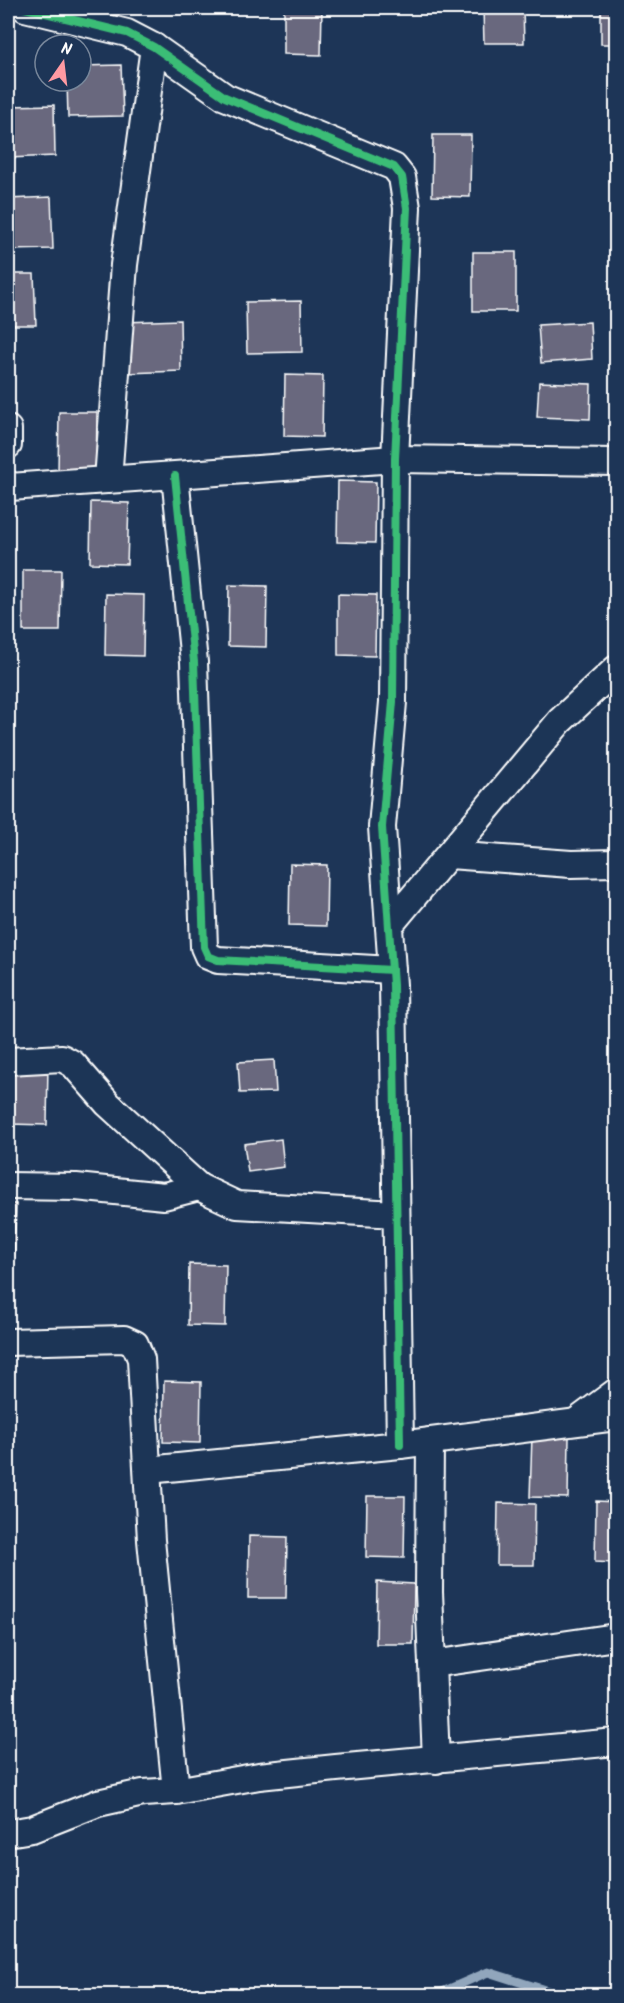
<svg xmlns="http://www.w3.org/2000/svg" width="624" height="2003" viewBox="0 0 624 2003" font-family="Kalam,sans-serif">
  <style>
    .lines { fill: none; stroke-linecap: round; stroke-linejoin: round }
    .stream { stroke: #91a6bc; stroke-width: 9 }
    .building { fill: #69687e; stroke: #fff; stroke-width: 1.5 }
    .street-casing { stroke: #fff; stroke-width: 30 }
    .street { stroke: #1d3557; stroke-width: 26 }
    .cycleway-casing { stroke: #1d3557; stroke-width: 11 }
    .cycleway { stroke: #3abd76; stroke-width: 8 }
  </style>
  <rect width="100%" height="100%" fill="#1d3557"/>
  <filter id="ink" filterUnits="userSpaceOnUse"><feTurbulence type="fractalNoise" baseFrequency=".0167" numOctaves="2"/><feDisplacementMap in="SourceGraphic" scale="12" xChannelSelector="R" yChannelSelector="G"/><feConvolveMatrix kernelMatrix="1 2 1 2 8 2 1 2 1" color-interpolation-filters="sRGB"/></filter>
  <g filter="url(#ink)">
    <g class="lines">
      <polyline class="stream" points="433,1996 488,1972 564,1996"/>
    </g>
    <g class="building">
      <polygon points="284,8 322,8 321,55 284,54"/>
      <polygon points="483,8 523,8 524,43 484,43"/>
      <rect x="601" y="8" width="15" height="36"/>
      <polygon points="121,65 123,116 68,117 67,81 81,81 81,66"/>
      <polygon points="54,105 55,156 8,158 8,106"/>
      <polygon points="433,135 471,135 470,197 432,196"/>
      <polygon points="51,197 53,249 8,250 8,199"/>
      <rect x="473" y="252" width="43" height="59"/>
      <polygon points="8,274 34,274 36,325 8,325"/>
      <polygon points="301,301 302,352 247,353 246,302"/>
      <polygon points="180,320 181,371 127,373 125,322"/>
      <polygon points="590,322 592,359 541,363 538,325"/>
      <polygon points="285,375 323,376 322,437 284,436"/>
      <polygon points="539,382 591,384 590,419 537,417"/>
      <polygon points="59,412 97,412 96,474 58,473"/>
      <polygon points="338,481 376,482 375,543 337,542"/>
      <polygon points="91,502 129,503 127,564 90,563"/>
      <polygon points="23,570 61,570 60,631 23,631"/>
      <polygon points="229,585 267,586 266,647 228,646"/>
      <polygon points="106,594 144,595 143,656 105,655"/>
      <polygon points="338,594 376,595 375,656 338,655"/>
      <polygon points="290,864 327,865 326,926 289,925"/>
      <polygon points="274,1060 276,1092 240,1093 238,1062"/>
      <polygon points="11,1063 48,1064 47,1125 10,1124"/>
      <polygon points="281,1139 284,1167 248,1172 244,1144"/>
      <polygon points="8,1204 16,1204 14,1265 8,1265"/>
      <polygon points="189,1264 226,1265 225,1326 188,1325"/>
      <polygon points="164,1381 201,1382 200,1443 163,1442"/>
      <polygon points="532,1436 569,1437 568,1498 530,1497"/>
      <polygon points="367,1496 405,1496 404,1558 366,1557"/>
      <polygon points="596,1501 616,1502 616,1563 595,1562"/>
      <polygon points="498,1503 535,1504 534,1565 497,1565"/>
      <polygon points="249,1536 287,1537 286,1598 248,1598"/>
      <polygon points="377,1582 414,1584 413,1644 376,1644"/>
    </g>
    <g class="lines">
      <g class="street-casing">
        <g id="street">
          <polyline points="25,8 127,33 154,47 225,97 394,167 402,177 407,208 395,459 393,702 382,827 393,985 400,1445"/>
          <polyline points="8,429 8,445"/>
          <polyline points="175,476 194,662 204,947 208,956 218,960 392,970"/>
          <polyline points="108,480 124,265 154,47"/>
          <polyline points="8,484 10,487 395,459 616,462"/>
          <polyline points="449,855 571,864 616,863"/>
          <polyline points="389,926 560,721 616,669"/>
          <polyline points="8,1061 62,1058 73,1064 108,1104 199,1187 237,1205 396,1214"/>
          <polyline points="8,1186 76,1187 164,1196 199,1187"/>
          <polyline points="8,1342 124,1339 135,1344 141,1359 151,1540 176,1791"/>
          <polyline points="577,1421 616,1392"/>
          <polyline points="430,1441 429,1592 436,1760"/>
          <polyline points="148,1470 400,1445 616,1417"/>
          <polyline points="432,1664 616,1637"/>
          <polyline points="8,1833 32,1829 98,1803 143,1793 176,1791 259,1776 336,1768 616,1742"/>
        </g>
      </g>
      <use href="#street" class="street"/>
      <g class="cycleway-casing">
        <g id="cycleway">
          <polyline points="25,8 127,33 154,47 225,97 394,167 402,177 407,208 395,459 393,702 382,827 393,985 400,1445"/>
          <polyline points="175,476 194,662 204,947 208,956 218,960 392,970"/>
        </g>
      </g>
      <use href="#cycleway" class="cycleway"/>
    </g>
  </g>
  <rect width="624" height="2003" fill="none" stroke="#1d3557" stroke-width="30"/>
  <rect x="15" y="15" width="594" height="1973" fill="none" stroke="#fff" stroke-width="2" filter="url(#ink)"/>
  <g transform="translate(63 63) rotate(14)"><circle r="28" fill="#1d3557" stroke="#77869a" stroke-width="1.5"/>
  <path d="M0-4.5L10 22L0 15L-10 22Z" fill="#ff9aa2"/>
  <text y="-9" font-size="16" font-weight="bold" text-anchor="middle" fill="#ffffff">N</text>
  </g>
</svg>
